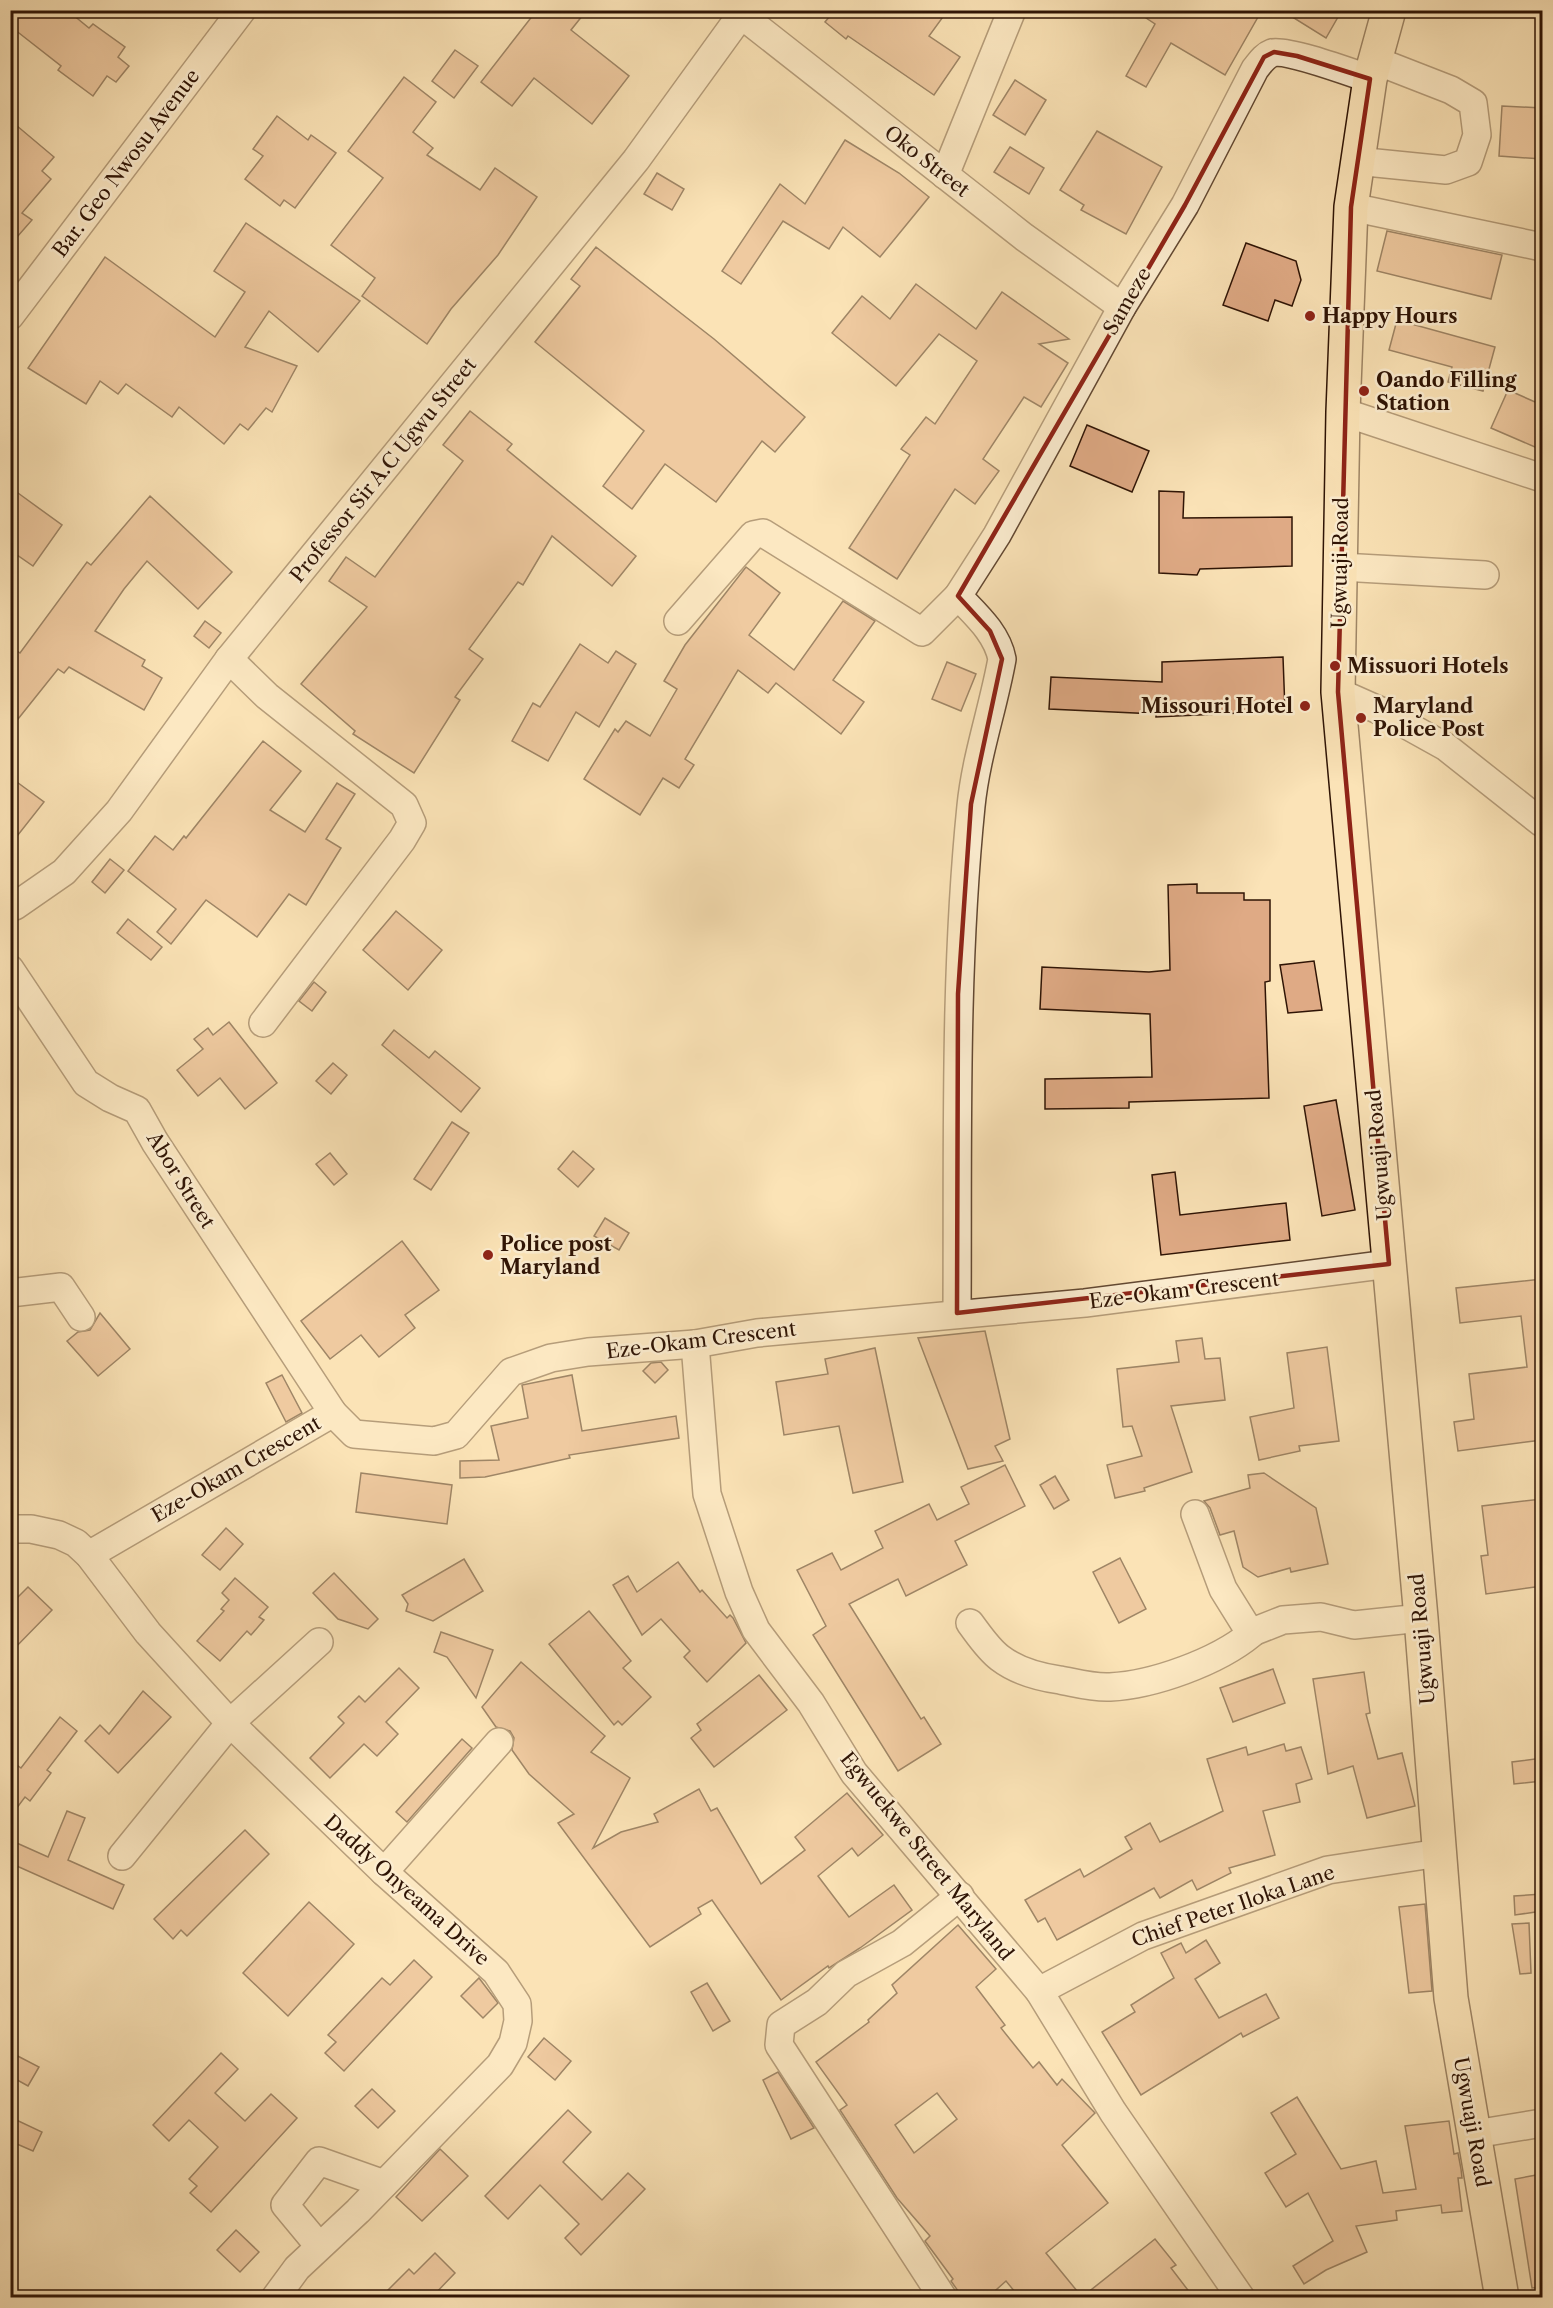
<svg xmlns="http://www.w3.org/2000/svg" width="1553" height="2308" viewBox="0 0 1553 2308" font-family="'Libre Caslon Text',serif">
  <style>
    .building { fill: #dfaa85; stroke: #2f1405; stroke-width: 1.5; fill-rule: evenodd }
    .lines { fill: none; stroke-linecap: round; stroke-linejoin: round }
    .minor-casing { stroke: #624832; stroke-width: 30 }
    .major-casing { stroke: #2f1405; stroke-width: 36 }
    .minor { stroke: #fcedd0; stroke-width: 27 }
    .major { stroke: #fbe3b7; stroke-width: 33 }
    .marked { fill: none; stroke: #8f2418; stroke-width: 4.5; stroke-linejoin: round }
    .poi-dot { fill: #8f2418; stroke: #fcedd0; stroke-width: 2 }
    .labels { text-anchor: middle; stroke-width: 5; stroke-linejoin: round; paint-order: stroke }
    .street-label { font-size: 20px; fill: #2f1405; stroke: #fcedd0 }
    .poi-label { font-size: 20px; font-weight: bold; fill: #2f1405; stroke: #fcedd0; text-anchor: start }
  </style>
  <rect width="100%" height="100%" fill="#fbe3b7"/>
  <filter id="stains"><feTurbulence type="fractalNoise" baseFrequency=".00333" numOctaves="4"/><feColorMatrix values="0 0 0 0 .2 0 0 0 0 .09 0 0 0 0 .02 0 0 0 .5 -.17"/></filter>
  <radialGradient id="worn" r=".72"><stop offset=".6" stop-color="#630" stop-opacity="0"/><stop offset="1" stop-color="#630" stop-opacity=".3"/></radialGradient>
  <g class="building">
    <polygon points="10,10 67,10 89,28 93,24 125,47 118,57 129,66 116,82 107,76 93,96 58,70 61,66 10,26"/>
    <polygon points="537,10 587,10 571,30 629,76 592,124 534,78 512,106 481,82"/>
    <polygon points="835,10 948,10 929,36 960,57 934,95 848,36 846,39 825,22"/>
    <polygon points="1134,10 1262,10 1225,75 1171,43 1146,87 1126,76 1155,24"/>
    <polygon points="1281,10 1342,10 1326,38"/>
    <polygon points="455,50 478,66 454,98 432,81"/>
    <polygon points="404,77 436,102 413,132 433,148 427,155 480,190 495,168 537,197 498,255 451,309 427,344 362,296 375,278 331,245 383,178 348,151"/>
    <polygon points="1015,80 1046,100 1025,135 993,115"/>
    <polygon points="1502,106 1542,108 1542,159 1499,156"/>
    <polygon points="277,116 308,140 311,135 336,153 295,208 284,200 280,206 245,179 263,156 253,149"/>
    <polygon points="10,120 54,157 42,171 51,179 22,213 32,220 10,245"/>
    <polygon points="1097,131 1162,167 1126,234 1081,210 1084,205 1060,190"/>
    <polygon points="845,140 899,173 929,197 880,257 843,227 829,249 783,221 741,284 722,271 780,184 805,204"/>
    <polygon points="1010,147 1044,168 1029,194 994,172"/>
    <polygon points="657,173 684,189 672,210 644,194"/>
    <polygon points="246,223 360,301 318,352 269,311 245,347 297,366 272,412 266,408 248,430 240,424 224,444 179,407 172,417 126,384 118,394 100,381 86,404 28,368 105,257 215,337 245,292 214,271"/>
    <polygon points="1387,231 1502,255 1491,299 1377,271"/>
    <polygon points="1246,243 1296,261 1301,280 1292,306 1275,300 1268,321 1223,305"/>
    <polygon points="596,247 714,339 805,417 775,452 762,441 716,502 665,464 632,509 603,486 644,431 535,342 580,286 571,279"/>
    <polygon points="916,284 976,329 1002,292 1069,339 1039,344 1068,363 1041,407 1024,397 983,459 999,471 975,504 955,489 897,579 849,548 910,455 901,449 926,417 935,424 977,361 939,334 896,386 832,333 862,296 890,319"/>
    <polygon points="1397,320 1495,347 1483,391 1448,382 1452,367 1389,350"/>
    <polygon points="1508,390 1542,405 1542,450 1491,428"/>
    <polygon points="470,411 512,444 507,450 636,556 612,586 552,536 523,585 518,582 469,649 483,659 455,697 460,700 414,773 353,734 355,731 301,684 367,607 329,581 346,557 375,577 463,461 443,445"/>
    <polygon points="1087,425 1149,451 1132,492 1070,466"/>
    <polygon points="1159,491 1184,492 1183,518 1292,517 1292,566 1200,569 1197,575 1159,573"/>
    <polygon points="18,493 62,525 33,566 10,550 10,503"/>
    <polygon points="150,496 232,572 198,609 147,561 124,589 95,631 145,660 142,666 162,678 144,710 69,667 64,673 58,669 10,729 10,646 20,653 87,562 91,565"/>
    <polygon points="746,567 780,593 749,635 794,670 843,601 875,621 833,680 864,702 841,734 776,683 768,693 738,670 685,759 694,765 679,788 663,778 640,815 584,779 615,729 618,732 626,721 650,736 677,689 664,681 685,645"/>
    <polygon points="205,621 221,633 209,648 194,636"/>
    <polygon points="580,644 608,663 616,651 636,664 599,727 576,712 548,761 512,741 533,703 540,707"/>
    <polygon points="1283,657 1285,711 1156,717 1156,714 1049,709 1051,677 1162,682 1162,662"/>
    <polygon points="947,662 976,674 961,711 932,699"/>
    <polygon points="263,741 301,771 270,810 305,832 337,783 355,794 326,839 341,848 306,905 289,894 257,937 206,900 171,944 157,932 176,909 128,871 155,836 173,850 184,836 186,838"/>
    <polygon points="10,777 44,802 10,845"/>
    <polygon points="110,859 124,870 105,893 92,882"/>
    <polygon points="1197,884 1197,893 1244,893 1244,900 1270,900 1270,981 1265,982 1269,1098 1129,1102 1129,1108 1045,1109 1045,1079 1152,1077 1150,1014 1040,1009 1042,967 1149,972 1170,970 1168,885"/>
    <polygon points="396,911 442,950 408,990 363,950"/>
    <polygon points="128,919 162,947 151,960 117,933"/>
    <polygon points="1314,961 1322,1010 1288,1013 1280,965"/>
    <polygon points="314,982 326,992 312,1011 299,1001"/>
    <polygon points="229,1022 277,1083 245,1109 220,1078 198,1096 177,1070 203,1049 194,1039 208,1028 213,1035"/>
    <polygon points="394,1030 429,1058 435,1051 480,1088 461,1112 382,1045"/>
    <polygon points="333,1063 347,1075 331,1094 316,1081"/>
    <polygon points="1336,1100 1355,1210 1322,1216 1304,1106"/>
    <polygon points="452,1122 469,1133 431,1190 414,1179"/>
    <polygon points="573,1151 594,1169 578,1187 558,1169"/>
    <polygon points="330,1153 347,1174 334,1185 316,1164"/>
    <polygon points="1175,1172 1180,1215 1286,1203 1290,1240 1161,1255 1152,1175"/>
    <polygon points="605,1218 629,1233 619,1250 594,1236"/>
    <polygon points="402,1241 439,1290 405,1315 415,1328 379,1357 361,1335 330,1359 301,1321"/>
    <polygon points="1542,1279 1542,1440 1458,1451 1454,1422 1474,1419 1469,1374 1527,1367 1521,1316 1460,1323 1456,1288"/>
    <polygon points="100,1313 130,1349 98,1376 67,1341 78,1332 90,1330"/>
    <polygon points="985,1331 1010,1439 995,1446 1003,1461 968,1469 918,1338"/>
    <polygon points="1202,1338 1205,1359 1220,1358 1225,1400 1171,1406 1192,1472 1144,1488 1145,1491 1115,1498 1107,1465 1142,1456 1132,1426 1123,1427 1117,1369 1179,1362 1176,1341"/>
    <polygon points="1327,1347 1339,1441 1299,1446 1300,1451 1259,1460 1250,1417 1294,1408 1287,1353"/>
    <polygon points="875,1348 903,1482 853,1493 839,1426 784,1435 776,1382 828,1374 825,1359"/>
    <polygon points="661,1362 668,1370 655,1383 643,1371 651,1363"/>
    <polygon points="282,1375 302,1413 286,1422 266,1383"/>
    <polygon points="572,1375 582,1431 676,1416 679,1438 569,1455 570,1458 485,1477 460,1478 460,1461 499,1460 491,1426 528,1418 522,1385"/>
    <polygon points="1005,1465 1025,1506 955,1541 967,1565 906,1596 898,1579 849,1604 921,1719 924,1717 941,1744 898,1771 813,1635 826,1626 797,1570 832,1553 841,1570 883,1548 875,1531 929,1504 937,1520 969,1504 961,1487"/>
    <polygon points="361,1473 452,1485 447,1524 356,1512"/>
    <polygon points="1264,1473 1316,1508 1328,1564 1291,1572 1290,1568 1258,1577 1243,1567 1234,1531 1220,1535 1210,1508 1204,1501 1250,1488 1248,1475"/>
    <polygon points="1055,1476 1069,1500 1054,1509 1040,1485"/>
    <polygon points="1542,1499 1542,1586 1486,1594 1481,1556 1488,1555 1482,1506"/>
    <polygon points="226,1528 243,1544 220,1570 202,1555"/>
    <polygon points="1120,1558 1146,1609 1119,1623 1093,1572"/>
    <polygon points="464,1559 483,1591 433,1621 406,1611 408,1604 402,1595"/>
    <polygon points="678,1562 700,1592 702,1590 727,1618 730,1615 733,1618 746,1643 707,1682 684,1657 690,1651 661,1619 642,1635 613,1585 628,1576 637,1592"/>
    <polygon points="334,1573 378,1619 368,1629 338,1619 313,1593"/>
    <polygon points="235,1578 268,1607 259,1617 264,1620 251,1635 247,1631 220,1661 197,1641 224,1611 221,1609 229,1600 222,1593"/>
    <polygon points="28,1587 52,1610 10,1653 10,1605"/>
    <polygon points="589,1611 631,1661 623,1668 651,1697 622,1725 618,1721 614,1725 549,1644"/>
    <polygon points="441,1632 493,1650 476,1698 447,1657 434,1652"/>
    <polygon points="521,1662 605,1736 591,1752 630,1778 593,1848 621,1832 658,1822 654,1814 699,1789 711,1811 717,1808 761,1884 805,1850 795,1837 847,1793 883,1835 858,1856 852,1848 818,1876 849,1917 894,1885 912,1910 860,1948 829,1968 828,1966 781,2000 712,1900 698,1908 701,1914 650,1947 558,1823 574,1814 529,1774 512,1750 514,1738 510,1731 496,1727 482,1707"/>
    <polygon points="399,1668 419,1688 386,1722 398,1734 377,1756 364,1744 330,1778 310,1758 344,1723 338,1717 359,1696 365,1702"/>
    <polygon points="1273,1669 1285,1703 1233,1722 1220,1688"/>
    <polygon points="1364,1672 1370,1713 1366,1714 1378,1759 1402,1753 1415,1806 1367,1818 1353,1766 1328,1774 1313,1679"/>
    <polygon points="759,1675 787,1710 714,1767 691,1738 701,1730 697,1724"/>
    <polygon points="143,1691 171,1717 118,1773 85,1741 100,1725 109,1734"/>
    <polygon points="60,1717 77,1731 47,1770 51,1773 30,1801 25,1797 10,1817 10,1760 21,1768"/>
    <polygon points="462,1739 472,1748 407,1822 396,1812"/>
    <polygon points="1284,1744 1286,1751 1301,1747 1312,1779 1296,1784 1300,1802 1263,1811 1275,1855 1229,1868 1231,1873 1197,1890 1192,1880 1160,1898 1154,1888 1057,1940 1045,1918 1038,1922 1025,1900 1080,1869 1084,1877 1132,1849 1125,1837 1150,1823 1160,1842 1223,1811 1207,1759 1246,1747 1248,1755"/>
    <polygon points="1542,1758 1542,1781 1514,1784 1512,1762"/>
    <polygon points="67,1811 85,1818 68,1860 124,1885 113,1909 10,1863 10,1840 48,1857"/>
    <polygon points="245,1830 269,1854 187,1936 181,1930 173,1939 154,1919"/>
    <polygon points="1542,1894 1542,1911 1515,1915 1514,1896"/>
    <polygon points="309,1902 354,1944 288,2016 243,1973"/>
    <polygon points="1425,1904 1432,1991 1409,1993 1399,1907"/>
    <polygon points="1529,1923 1531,1973 1520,1974 1512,1924"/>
    <path d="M958,1925L996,1969L976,1987L1005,2025L1001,2028L1033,2068L1039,2062L1057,2085L1062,2079L1095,2113L1062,2145L1108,2203L1046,2253L1082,2297L1155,2239L1176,2265L1171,2268L1194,2298H1020L1006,2281L987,2298H963L951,2281L953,2279L925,2241L930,2236L897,2198L840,2110L847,2105L816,2062L869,2022L868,2020L897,1993L892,1985ZM937,2093L957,2119L914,2153L895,2125Z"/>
    <polygon points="1206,1940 1220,1963 1195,1979 1219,2018 1266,1994 1279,2018 1243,2037 1241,2033 1141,2095 1102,2032 1135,2012 1131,2005 1174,1978 1161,1953 1181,1943 1186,1953"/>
    <polygon points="414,1960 432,1977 344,2071 325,2053 336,2042 328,2035 382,1978 390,1985"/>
    <polygon points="479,1978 498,2003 483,2018 461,1996"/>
    <polygon points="707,1983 730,2021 713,2031 691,1992"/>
    <polygon points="544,2038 571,2061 555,2080 528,2057"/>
    <polygon points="10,2052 39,2067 28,2086 10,2076"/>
    <polygon points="221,2053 238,2069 215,2093 245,2121 271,2094 297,2118 211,2212 190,2193 197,2186 189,2179 218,2147 189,2120 169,2141 153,2125"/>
    <polygon points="778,2072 814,2128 791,2139 763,2080"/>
    <polygon points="372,2089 395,2111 378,2128 355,2106"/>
    <polygon points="1297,2097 1341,2169 1376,2161 1383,2193 1416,2189 1405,2126 1449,2121 1454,2154 1458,2153 1461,2169 1462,2178 1458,2178 1462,2211 1442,2213 1441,2205 1396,2211 1397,2220 1356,2226 1367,2252 1326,2270 1304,2284 1293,2266 1333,2241 1308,2193 1286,2207 1265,2173 1296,2154 1271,2113"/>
    <polygon points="568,2110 591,2132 563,2162 602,2200 628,2173 645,2189 581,2255 565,2238 579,2224 540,2185 508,2219 485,2196"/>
    <polygon points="10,2117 42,2132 33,2151 10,2141"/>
    <polygon points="440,2149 468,2176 422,2221 396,2197"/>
    <polygon points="1542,2174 1542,2287 1532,2288 1515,2179"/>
    <polygon points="236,2230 259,2252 240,2272 217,2250"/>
    <polygon points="435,2253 455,2273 431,2298 380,2298 409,2269 414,2274"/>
  </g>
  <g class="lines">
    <g class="minor-casing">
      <g id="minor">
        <polyline points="735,10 1024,237 1122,307"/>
        <polyline points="1356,161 1446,170 1468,162 1477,135 1473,103 1451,90 1374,60"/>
        <polyline points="945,175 1012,10"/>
        <polyline points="1351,207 1542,247"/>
        <polyline points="10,316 242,10"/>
        <polyline points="1343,412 1542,478"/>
        <polyline points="1341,567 1485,575"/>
        <path d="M678,621L753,535L763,533L922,632L958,596L997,535L1122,307L1185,205L1255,69C1260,63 1264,56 1272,53C1287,49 1352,73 1370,79"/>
        <polyline points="229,659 267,696 404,805 412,823 402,840 263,1023"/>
        <polyline points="1338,692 1383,712 1446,747 1542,823"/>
        <polyline points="10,907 15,906 64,872 119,811 229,659 636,160 741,15"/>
        <polyline points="10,969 86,1083 110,1098 137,1110 155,1142 333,1413 354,1434 434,1441 456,1435 511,1372 551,1358 588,1352 695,1344 757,1333 1085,1303 1389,1264"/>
        <polyline points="10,1293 61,1287 81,1317"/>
        <path d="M957,1313C958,1144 954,974 971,806C976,756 993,709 1002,659C997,633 976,615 958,596"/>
        <polyline points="695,1344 707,1494 739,1592 756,1630 811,1703 854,1773 1039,1991 1113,2112 1241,2298"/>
        <polyline points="10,1529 31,1529 59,1535 76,1543 89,1555 148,1633 230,1723 384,1872 496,1972 517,2004 518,2021 513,2043 500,2065 358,2211 297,2268 275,2298"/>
        <polyline points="89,1555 333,1413"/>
        <path d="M970,1623C979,1635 988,1649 1000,1658C1017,1671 1039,1677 1060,1680C1076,1683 1093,1688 1110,1687C1153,1685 1217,1662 1251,1634L1223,1589L1195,1514"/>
        <polyline points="1250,1633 1283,1620 1321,1617 1354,1625 1421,1618"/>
        <polyline points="122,1856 230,1723 319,1642"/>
        <polyline points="384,1872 499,1742"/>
        <polyline points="1039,1991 1143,1936 1328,1870 1439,1853"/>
        <polyline points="1475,2134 1542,2123"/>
        <polyline points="319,2246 285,2205 319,2161 384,2184"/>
        <polyline points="943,2298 779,2045 781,2025 817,2002 846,1974 902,1943 960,1896"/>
      </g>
    </g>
    <g class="major-casing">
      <polyline id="major" points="1389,10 1370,79 1351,207 1343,412 1338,692 1421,1618 1451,1998 1502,2298"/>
    </g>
    <use href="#minor" class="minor"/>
    <use href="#major" class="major"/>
  </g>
  <path d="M0 0H1553V2308H0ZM1274,52L1297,56L1370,79L1351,207L1338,692L1389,1264L957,1313L958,994L971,804L1002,659L990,631L958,596L1185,205L1264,57Z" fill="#fbe3b7" fill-opacity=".55" fill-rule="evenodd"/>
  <path class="marked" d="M1274,52L1297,56L1370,79L1351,207L1338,692L1389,1264L957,1313L958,994L971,804L1002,659L990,631L958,596L1185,205L1264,57Z"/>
  <g class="poi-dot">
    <circle cx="1310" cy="316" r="6"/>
    <circle cx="1364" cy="391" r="6"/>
    <circle cx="1335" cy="666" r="6"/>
    <circle cx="1305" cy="706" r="6"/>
    <circle cx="1361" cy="718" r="6"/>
    <circle cx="488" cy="1255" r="6"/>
  </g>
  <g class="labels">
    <g class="street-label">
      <text transform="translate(927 161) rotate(38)" y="7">Oko Street</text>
      <text transform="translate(126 163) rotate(-53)" y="7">Bar. Geo Nwosu Avenue</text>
      <text transform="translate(1127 301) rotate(-60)" y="7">Sameze</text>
      <text transform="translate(383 470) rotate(-51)" y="7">Professor Sir A.C Ugwu Street</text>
      <text transform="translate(1340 563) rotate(-89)" y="7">Ugwuaji Road</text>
      <text transform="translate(1379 1155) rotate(-95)" y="7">Ugwuaji Road</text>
      <text transform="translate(181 1180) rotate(58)" y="7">Abor Street</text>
      <text transform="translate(1184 1290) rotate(-7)" y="7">Eze-Okam Crescent</text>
      <text transform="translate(701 1340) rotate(-7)" y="7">Eze-Okam Crescent</text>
      <text transform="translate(236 1469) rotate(-30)" y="7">Eze-Okam Crescent</text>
      <text transform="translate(1422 1639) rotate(-95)" y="7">Ugwuaji Road</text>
      <text transform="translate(927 1856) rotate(51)" y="7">Egwuekwe Street Maryland</text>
      <text transform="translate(407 1890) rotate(42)" y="7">Daddy Onyeama Drive</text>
      <text transform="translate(1233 1906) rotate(-19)" y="7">Chief Peter Iloka Lane</text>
      <text transform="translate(1472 2122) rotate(80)" y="7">Ugwuaji Road</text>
    </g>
    <g class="poi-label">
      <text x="1322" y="323">Happy Hours</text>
      <text x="1376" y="387">Oando Filling<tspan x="1376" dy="23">Station</tspan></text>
      <text x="1347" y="673">Missuori Hotels</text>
      <text x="1293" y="713" text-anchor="end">Missouri Hotel</text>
      <text x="1373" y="713">Maryland<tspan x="1373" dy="23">Police Post</tspan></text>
      <text x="500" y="1251">Police post<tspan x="500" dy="23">Maryland</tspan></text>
    </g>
  </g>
  <rect width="1553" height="2308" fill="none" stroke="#fbe3b7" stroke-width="36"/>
  <rect x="12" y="12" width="1529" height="2284" fill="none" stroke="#2f1405" stroke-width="3"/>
  <rect x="18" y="18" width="1517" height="2272" fill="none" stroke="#2f1405" stroke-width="1.5"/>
  <rect width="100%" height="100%" filter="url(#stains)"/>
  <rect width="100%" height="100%" fill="url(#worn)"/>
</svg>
